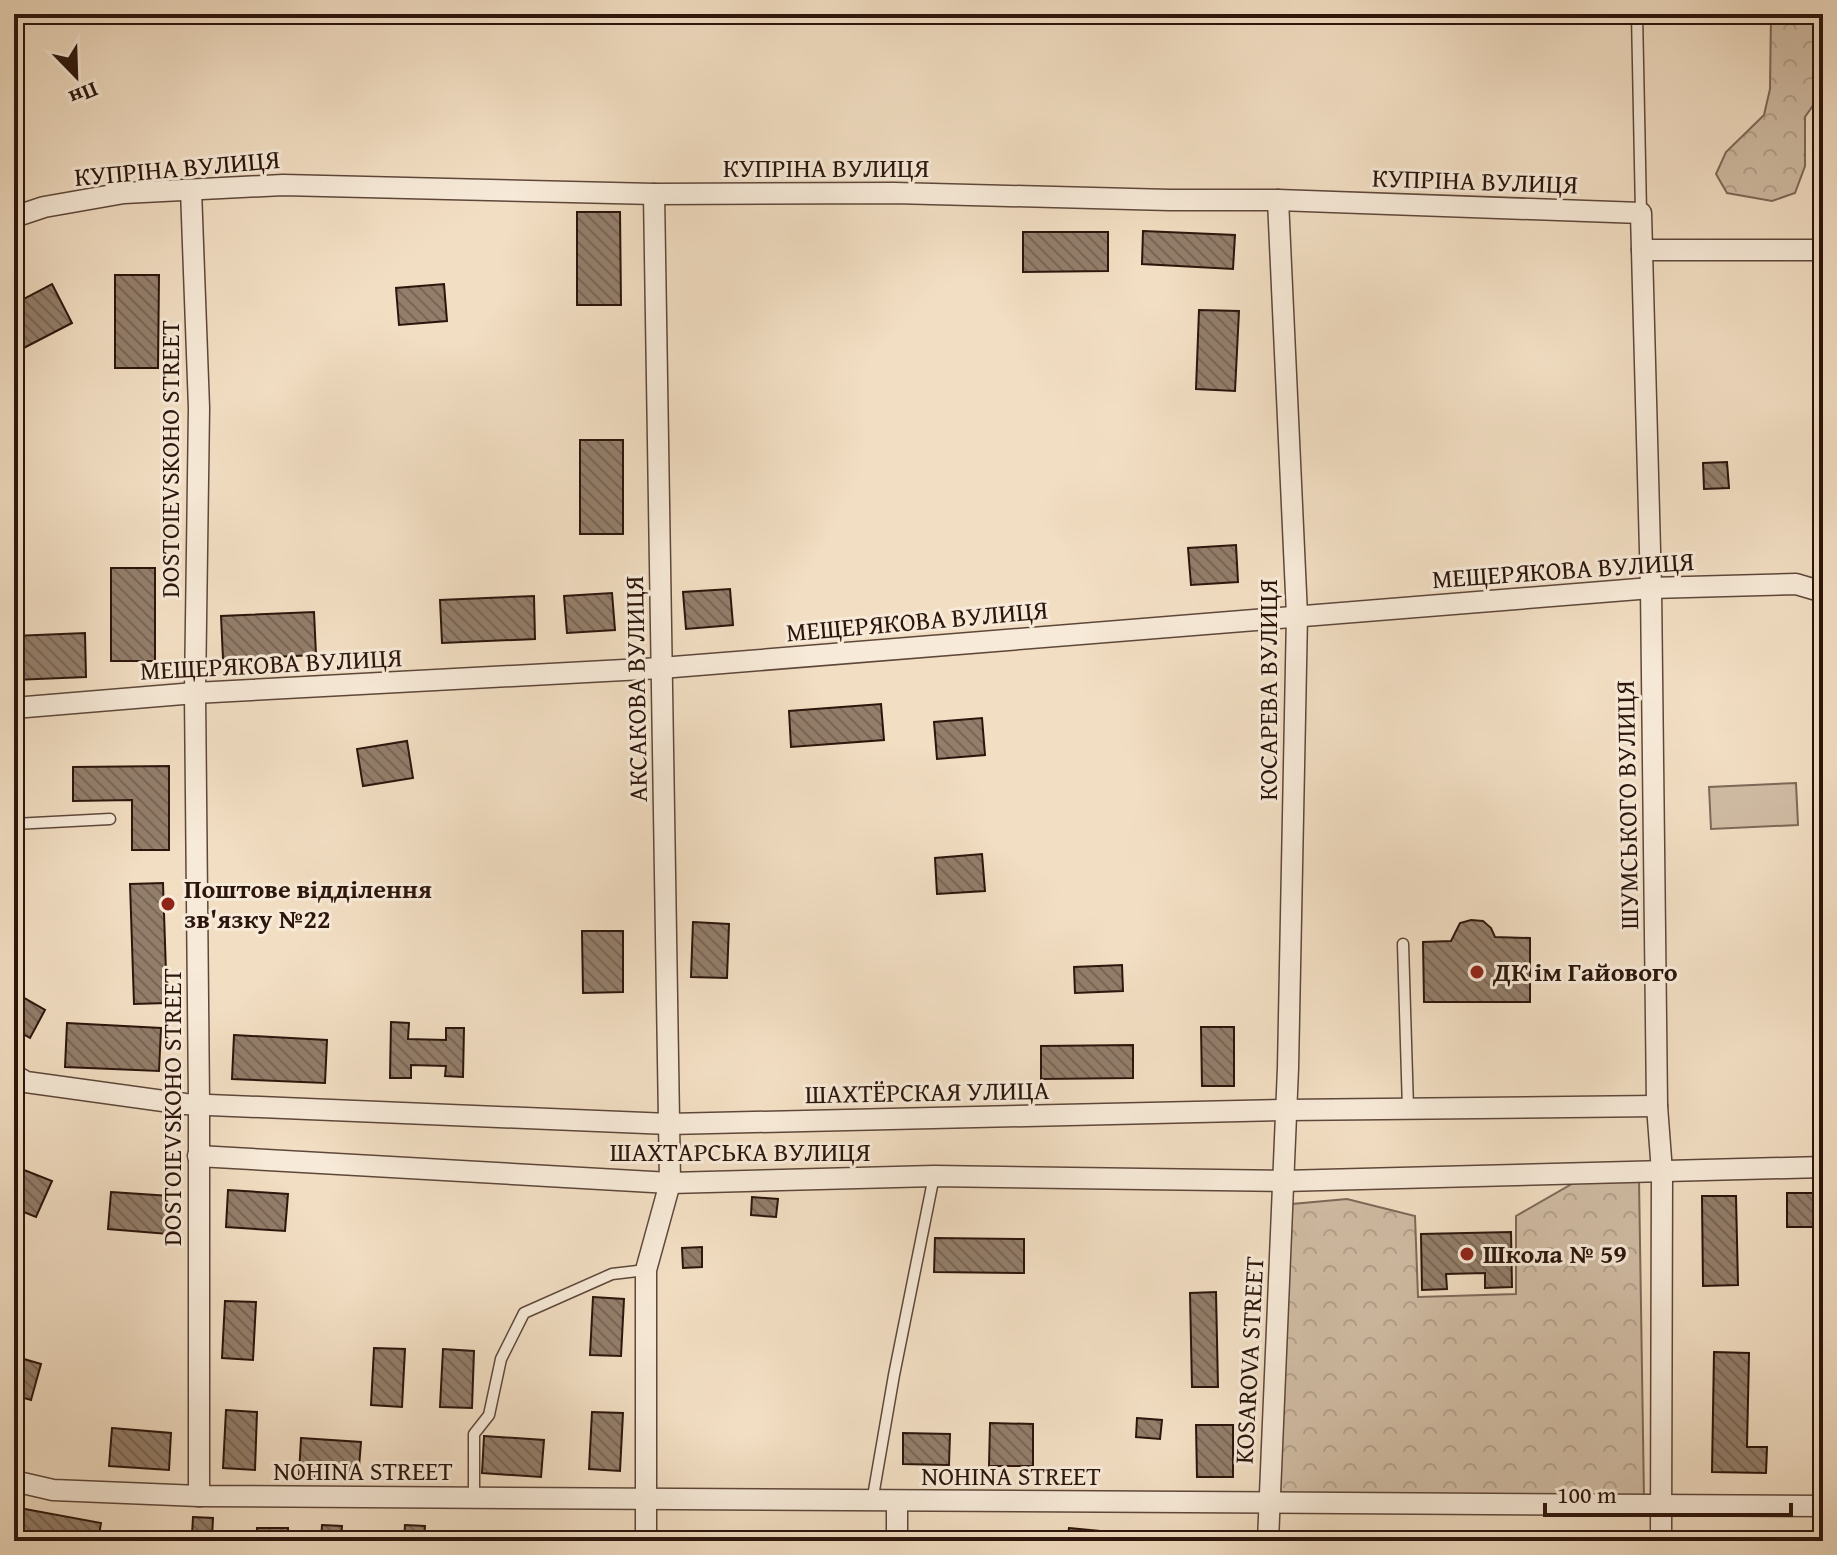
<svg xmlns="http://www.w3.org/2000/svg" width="1837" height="1555" viewBox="0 0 1837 1555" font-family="'Gentium Book Plus',serif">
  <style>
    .forest { fill: url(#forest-crowns); stroke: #7e6858; stroke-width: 2 }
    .pitch { fill: #d0bca4; stroke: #7e6858; stroke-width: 2 }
    .building { fill: url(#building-back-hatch); stroke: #2c150c; stroke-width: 2 }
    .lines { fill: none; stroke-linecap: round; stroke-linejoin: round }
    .service-casing { stroke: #5e473a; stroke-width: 13 }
    .minor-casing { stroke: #5e473a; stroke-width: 23 }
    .service { stroke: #f7ead8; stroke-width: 10 }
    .minor { stroke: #f7ead8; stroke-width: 20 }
    .poi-dot { fill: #8f2418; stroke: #f7ead8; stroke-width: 3 }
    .labels { text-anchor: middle; stroke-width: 6; stroke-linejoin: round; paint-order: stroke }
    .street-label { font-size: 26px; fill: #2c150c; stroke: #f7ead8 }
    .poi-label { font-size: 26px; font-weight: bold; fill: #2c150c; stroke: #f7ead8; text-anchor: start }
  </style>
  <defs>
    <pattern id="forest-crowns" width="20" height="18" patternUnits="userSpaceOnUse" patternTransform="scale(2)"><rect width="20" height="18" fill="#d0bca4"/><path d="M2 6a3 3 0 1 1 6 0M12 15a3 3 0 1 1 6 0" fill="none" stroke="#b3a18c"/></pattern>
    <pattern id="building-back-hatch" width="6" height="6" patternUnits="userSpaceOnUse" patternTransform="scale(2)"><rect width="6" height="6" fill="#937e6b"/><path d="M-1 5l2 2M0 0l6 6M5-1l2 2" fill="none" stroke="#786656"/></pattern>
  </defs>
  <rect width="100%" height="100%" fill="#f2dec3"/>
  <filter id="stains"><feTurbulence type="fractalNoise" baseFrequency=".0025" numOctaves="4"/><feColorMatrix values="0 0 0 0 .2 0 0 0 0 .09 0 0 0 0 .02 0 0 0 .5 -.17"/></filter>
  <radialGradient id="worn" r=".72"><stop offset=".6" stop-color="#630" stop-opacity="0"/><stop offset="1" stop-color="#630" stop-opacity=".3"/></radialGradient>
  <g class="forest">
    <polygon points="1771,14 1823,14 1823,91 1805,117 1805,166 1795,193 1772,201 1727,193 1716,174 1726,152 1764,115 1770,89"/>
    <polygon points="1584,1177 1639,1179 1644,1498 1277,1495 1292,1204 1347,1199 1415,1216 1418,1297 1516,1294 1516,1216"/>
  </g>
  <polygon class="pitch" points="1796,783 1798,825 1711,829 1709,787"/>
  <g class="building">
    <polygon points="577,212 620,212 621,305 577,305"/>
    <polygon points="1143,231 1235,235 1233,269 1142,264"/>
    <polygon points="1023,232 1108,232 1108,271 1023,272"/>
    <polygon points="115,275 159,275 158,368 115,368"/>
    <polygon points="52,284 72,323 14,353 14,304"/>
    <polygon points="444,284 447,321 399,325 396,288"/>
    <polygon points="1199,310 1239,311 1235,391 1196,389"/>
    <rect x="580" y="440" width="43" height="94"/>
    <polygon points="1727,462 1729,488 1704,489 1703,463"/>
    <polygon points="1236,545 1238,582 1191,585 1188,548"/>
    <rect x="111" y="568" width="44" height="93"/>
    <polygon points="730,589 733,625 686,629 683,592"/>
    <polygon points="612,593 615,630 567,633 564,596"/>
    <polygon points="534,596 535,639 442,643 440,600"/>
    <polygon points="314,612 316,655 223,659 221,616"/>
    <polygon points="85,633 86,677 14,680 14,636"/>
    <polygon points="881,704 884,740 791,747 789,711"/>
    <polygon points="982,718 985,755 937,759 934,722"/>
    <polygon points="407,741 413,778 363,786 357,749"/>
    <polygon points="169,766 169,850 132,850 132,800 73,801 73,767"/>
    <polygon points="982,854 985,891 937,894 935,858"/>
    <polygon points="163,883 167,1003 134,1004 130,884"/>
    <polygon points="1471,920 1483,921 1491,928 1495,937 1530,938 1530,1002 1424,1002 1423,942 1451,941 1460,923"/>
    <polygon points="693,922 729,924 727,978 691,977"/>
    <polygon points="582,931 623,931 623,992 583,993"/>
    <polygon points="1122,965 1123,991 1075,993 1074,967"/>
    <polygon points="14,992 45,1010 30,1038 14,1029"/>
    <polygon points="391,1022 409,1023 408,1039 446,1040 446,1028 464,1028 463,1077 445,1076 446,1066 411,1065 411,1078 390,1078"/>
    <polygon points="67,1023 161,1028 159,1071 65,1067"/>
    <polygon points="1201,1027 1234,1027 1234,1086 1202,1086"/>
    <polygon points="234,1035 327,1040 325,1083 232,1079"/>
    <polygon points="1133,1045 1133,1078 1041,1079 1041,1046"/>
    <polygon points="14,1166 52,1181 36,1217 14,1208"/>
    <polygon points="228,1190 288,1194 285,1231 226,1227"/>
    <polygon points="111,1192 170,1196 168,1234 108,1229"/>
    <rect x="1787" y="1193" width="36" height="34"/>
    <polygon points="1702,1196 1736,1196 1738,1285 1703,1286"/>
    <polygon points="752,1197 778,1199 776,1217 751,1215"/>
    <polygon points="1511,1232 1512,1287 1485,1288 1485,1273 1446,1274 1447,1289 1422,1290 1421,1234"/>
    <polygon points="935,1238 1024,1239 1024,1273 934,1272"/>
    <polygon points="702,1247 702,1267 683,1268 682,1248"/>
    <polygon points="1216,1292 1218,1387 1192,1387 1190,1293"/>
    <polygon points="593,1297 624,1299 621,1356 590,1355"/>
    <polygon points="225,1301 256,1302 253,1360 222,1358"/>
    <polygon points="374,1348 405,1349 402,1407 371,1405"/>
    <polygon points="443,1349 474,1351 472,1408 440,1407"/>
    <polygon points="1714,1352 1749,1353 1747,1447 1767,1447 1766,1473 1712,1472"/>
    <polygon points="17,1357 41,1364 31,1400 14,1395 14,1368"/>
    <polygon points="226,1410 257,1412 255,1470 223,1468"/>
    <polygon points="592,1412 623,1413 620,1471 589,1469"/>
    <polygon points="1137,1418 1162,1420 1160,1439 1136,1437"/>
    <polygon points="990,1423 1033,1424 1033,1466 989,1466"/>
    <polygon points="1196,1425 1233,1425 1233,1477 1197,1477"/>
    <polygon points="112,1428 171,1433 169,1470 109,1466"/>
    <polygon points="903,1433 950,1434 949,1465 903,1464"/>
    <polygon points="484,1436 544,1440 541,1477 482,1473"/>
    <polygon points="301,1438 361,1442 358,1479 299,1475"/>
    <polygon points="14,1507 101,1523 98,1541 59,1541 14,1533"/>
    <polygon points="193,1517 213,1518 212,1537 192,1535"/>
    <polygon points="322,1525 342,1526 341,1541 321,1541"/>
    <polygon points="405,1525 425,1526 424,1541 404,1541"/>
    <rect x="257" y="1528" width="31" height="13"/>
    <polygon points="1069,1528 1110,1532 1110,1541 1067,1541"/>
  </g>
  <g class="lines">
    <g class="service-casing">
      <g id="service">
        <polyline points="1637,14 1641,213"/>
        <polyline points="14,824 110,819"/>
        <polyline points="1403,944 1408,1109"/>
        <polyline points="474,1498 474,1434 489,1415 501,1359 524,1313 612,1274 646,1270"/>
        <polyline points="872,1502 894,1375 934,1176"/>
      </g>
    </g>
    <g class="minor-casing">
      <g id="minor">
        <polyline points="191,190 199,408 195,693 199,1103 199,1496"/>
        <polyline points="14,217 44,207 124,193 283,185 654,194 894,193 1170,200 1278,200 1641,213 1651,588 1657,1106 1662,1172 1661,1541"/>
        <polyline points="1642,250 1823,250"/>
        <polyline points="14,708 195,693 661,668 1651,588 1796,584 1823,592"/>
        <polyline points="14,1075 26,1082 185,1104 669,1124 1286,1110 1657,1106"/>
        <polyline points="198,1156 670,1183 934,1176 1283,1181 1823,1167"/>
        <polyline points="14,1481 53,1490 199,1496 1823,1506"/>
        <polyline points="646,1541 646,1270 670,1183 654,194"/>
        <polyline points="897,1541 897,1502"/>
        <polyline points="1268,1541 1288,1068 1297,615 1278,200"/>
      </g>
    </g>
    <use href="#service" class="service"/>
    <use href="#minor" class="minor"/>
  </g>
  <g class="poi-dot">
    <circle cx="168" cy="904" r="8"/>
    <circle cx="1477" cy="972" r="8"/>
    <circle cx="1467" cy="1254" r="8"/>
  </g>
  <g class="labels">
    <g class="street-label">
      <text transform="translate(177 168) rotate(-5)" y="9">КУПРІНА ВУЛИЦЯ</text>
      <text x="826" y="177">КУПРІНА ВУЛИЦЯ</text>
      <text transform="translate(1475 181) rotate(2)" y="9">КУПРІНА ВУЛИЦЯ</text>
      <text transform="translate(170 459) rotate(-90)" y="9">DOSTOIEVSKOHO STREET</text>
      <text transform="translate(1563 570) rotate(-4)" y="9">МЕЩЕРЯКОВА ВУЛИЦЯ</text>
      <text transform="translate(917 621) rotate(-5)" y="9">МЕЩЕРЯКОВА ВУЛИЦЯ</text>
      <text transform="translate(271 664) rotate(-3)" y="9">МЕЩЕРЯКОВА ВУЛИЦЯ</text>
      <text transform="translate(636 689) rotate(-91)" y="9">АКСАКОВА ВУЛИЦЯ</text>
      <text transform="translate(1268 690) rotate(-90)" y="9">КОСАРЕВА ВУЛИЦЯ</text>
      <text transform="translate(1627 805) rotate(-91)" y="9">ШУМСЬКОГО ВУЛИЦЯ</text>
      <text transform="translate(927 1092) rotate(-1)" y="9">ШАХТЁРСКАЯ УЛИЦА</text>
      <text transform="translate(172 1107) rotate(-90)" y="9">DOSTOIEVSKOHO STREET</text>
      <text x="740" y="1161">ШАХТАРСЬКА ВУЛИЦЯ</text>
      <text transform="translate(1249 1360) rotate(-87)" y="9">KOSAROVA STREET</text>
      <text x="363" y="1480">NOHINA STREET</text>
      <text x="1011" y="1485">NOHINA STREET</text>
    </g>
    <g class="poi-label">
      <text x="184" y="898">Поштове відділення<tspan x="184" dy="30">зв'язку №22</tspan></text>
      <text x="1493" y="981">ДК ім Гайового</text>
      <text x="1483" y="1263">Школа № 59</text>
    </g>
  </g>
  <rect width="1837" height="1555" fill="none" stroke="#f2dec3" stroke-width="48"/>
  <rect x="16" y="16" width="1805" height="1523" fill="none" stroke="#2c150c" stroke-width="4"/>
  <rect x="24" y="24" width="1789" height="1507" fill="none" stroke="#2c150c" stroke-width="2"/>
  <g transform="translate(76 76) rotate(157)" stroke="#f7ead8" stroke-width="6" paint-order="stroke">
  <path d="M0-6L14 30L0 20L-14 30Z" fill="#2c150c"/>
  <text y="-12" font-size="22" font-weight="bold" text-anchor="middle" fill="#2c150c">Пн</text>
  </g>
  <path d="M1545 1503v12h246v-12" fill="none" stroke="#2c150c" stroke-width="4"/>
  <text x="1557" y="1503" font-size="24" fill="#2c150c" stroke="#f7ead8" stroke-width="6" paint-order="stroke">100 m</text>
  <rect width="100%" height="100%" filter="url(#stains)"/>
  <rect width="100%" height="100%" fill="url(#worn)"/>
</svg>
